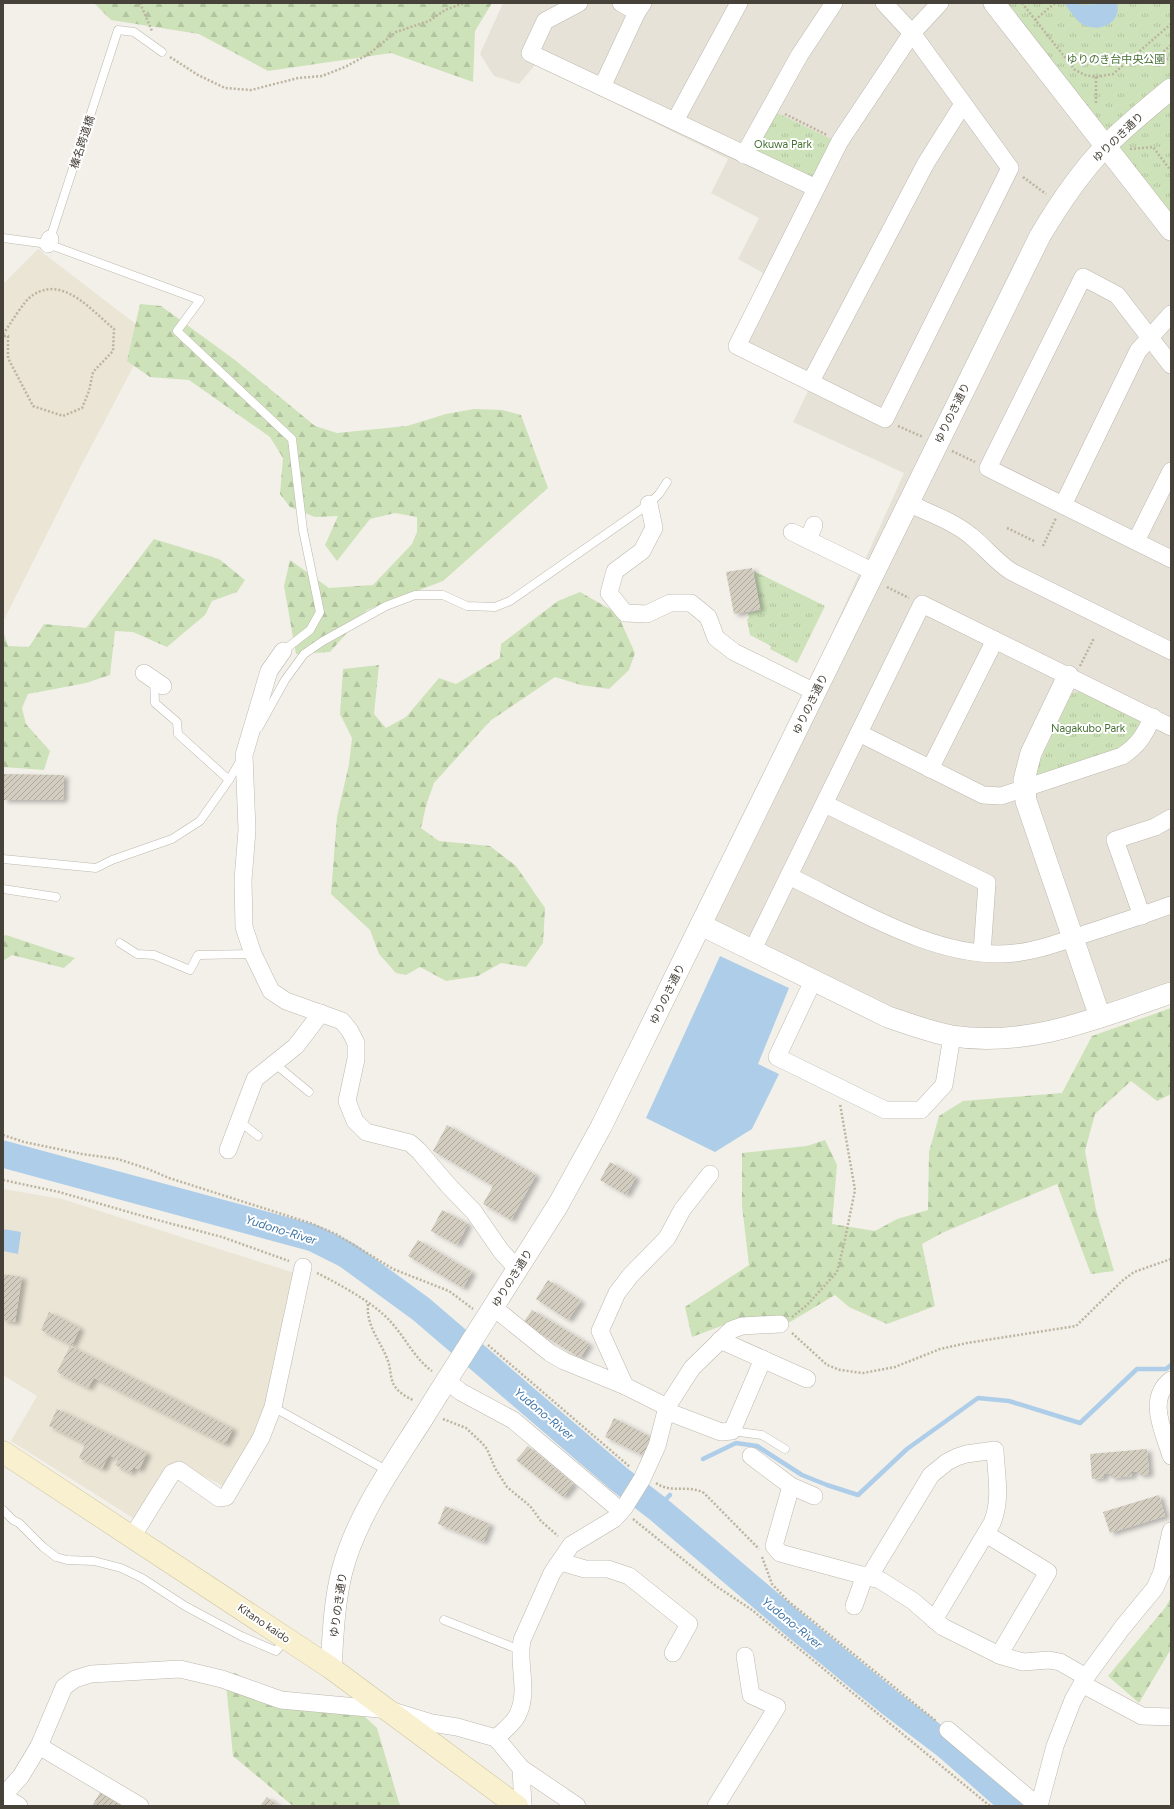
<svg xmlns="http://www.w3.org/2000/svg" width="1174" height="1809" viewBox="0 0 1174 1809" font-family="Figtree,'Noto Sans JP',sans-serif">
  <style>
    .residential { fill: #e6e2d8 }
    .education { fill: #eae5d5 }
    .forest { fill: url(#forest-firs) }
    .park { fill: url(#park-tufts) }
    .water { fill: #aecde8 }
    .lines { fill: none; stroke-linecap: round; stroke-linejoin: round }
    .stream { stroke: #aecde8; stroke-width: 4.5 }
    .river { stroke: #aecde8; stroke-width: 27 }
    .building { fill: url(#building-hatch); filter: url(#shadow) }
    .service-casing { stroke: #bdb8ad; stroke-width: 9 }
    .minor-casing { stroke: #bdb8ad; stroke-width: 18 }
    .tertiary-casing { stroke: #bdb8ad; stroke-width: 22 }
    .secondary-casing { stroke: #cdc39f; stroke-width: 23 }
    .path { stroke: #bdb4a0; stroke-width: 2.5; stroke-dasharray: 2 2; stroke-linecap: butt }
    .service { stroke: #fff; stroke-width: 8 }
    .minor { stroke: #fff; stroke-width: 17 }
    .tertiary { stroke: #fff; stroke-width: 21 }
    .secondary { stroke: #f8f0ce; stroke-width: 22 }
    .tertiary-bridge-casing { stroke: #bdb8ad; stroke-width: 22; stroke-linecap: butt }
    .tertiary-bridge { stroke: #fff; stroke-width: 21 }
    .labels { text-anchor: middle; stroke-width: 4; stroke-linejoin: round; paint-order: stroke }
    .park-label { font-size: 11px; fill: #477133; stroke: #fff }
    .street-label { font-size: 11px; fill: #464139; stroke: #fff }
    .water-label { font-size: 12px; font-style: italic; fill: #3e75a5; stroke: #fff }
  </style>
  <defs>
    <pattern id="forest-firs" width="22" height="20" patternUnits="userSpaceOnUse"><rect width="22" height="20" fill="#cde2b8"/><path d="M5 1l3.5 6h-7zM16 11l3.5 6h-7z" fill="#b1c39f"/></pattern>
    <pattern id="park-tufts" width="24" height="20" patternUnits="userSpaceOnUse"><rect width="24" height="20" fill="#cde2b8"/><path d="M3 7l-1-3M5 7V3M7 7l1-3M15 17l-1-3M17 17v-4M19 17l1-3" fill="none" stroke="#b1c39f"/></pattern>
    <pattern id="building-hatch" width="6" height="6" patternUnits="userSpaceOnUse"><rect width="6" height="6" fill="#d3cdc0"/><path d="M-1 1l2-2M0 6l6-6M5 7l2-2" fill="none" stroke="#ada89d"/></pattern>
    <filter id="shadow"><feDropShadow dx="4.5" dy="2.5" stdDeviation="2" flood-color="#0004"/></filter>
  </defs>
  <rect width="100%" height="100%" fill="#f3f0ea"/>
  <polygon class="residential" points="503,3 1171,3 1171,981 1058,1020 952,1036 701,925 904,473 793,422 809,389 729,349 763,273 738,259 759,218 711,193 728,159 536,64 519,84 494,76 480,54"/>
  <g class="education">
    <polygon points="38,249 150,335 83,462 3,622 3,284"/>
    <polygon points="3,1189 62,1199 301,1275 261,1433 227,1488 180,1464 142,1517 133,1518 11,1441 37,1396 3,1375"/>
  </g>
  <g class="forest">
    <polygon points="94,3 492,3 475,31 473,82 391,53 268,71 199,34 111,20"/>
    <polygon points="140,304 161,306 235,360 315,426 337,433 407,426 446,414 474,409 502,410 521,415 548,488 443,581 367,610 330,652 296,654 284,586 290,560 329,588 373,585 412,544 417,532 417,517 395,513 370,519 337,561 325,545 338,516 315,517 290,507 280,494 283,458 270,437 189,380 150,377 127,361"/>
    <polygon points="154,539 219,559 245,580 237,592 212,601 205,615 167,647 133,632 115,631 110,675 86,683 28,694 22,708 26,724 50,751 44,770 3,767 3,631 8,646 29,647 44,624 86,628"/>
    <polygon points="580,592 617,613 635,653 629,670 609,689 581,685 555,677 490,721 434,783 426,806 421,828 439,841 490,846 516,866 545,908 543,943 526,967 501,963 478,976 446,981 420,967 406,975 396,973 379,954 370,930 331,894 337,817 349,764 352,738 340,714 343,669 379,665 374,714 386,728 406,717 439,678 456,684 500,658 501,644 558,601"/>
    <polygon points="6,935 75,958 64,968 12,955 3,961 3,936"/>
    <polygon points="1171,1008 1171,1094 1157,1101 1131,1081 1095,1114 1085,1151 1096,1210 1114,1271 1091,1274 1057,1184 942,1233 922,1244 935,1306 887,1324 849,1307 835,1295 790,1322 749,1318 729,1323 692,1337 685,1307 749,1265 742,1206 742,1153 807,1146 825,1140 837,1165 832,1224 875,1231 897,1219 928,1210 929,1152 939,1116 963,1101 1062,1093 1092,1036"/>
    <polygon points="1171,1597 1171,1649 1139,1703 1108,1676 1165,1608"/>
    <polygon points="225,1673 235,1673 284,1700 350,1703 377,1728 400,1806 293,1806 233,1756"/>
  </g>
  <g class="park">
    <polygon points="1004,3 1171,3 1171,216"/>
    <polygon points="771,110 835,141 814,184 747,154"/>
    <polygon points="754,571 825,606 797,663 770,649 771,646 750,635 747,619 749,618 748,613 761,610"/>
    <polygon points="1080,691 1139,721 1141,726 1137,735 1119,750 1039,777 1035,772 1071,694"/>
  </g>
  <g class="water">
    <path d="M1064,3H1076L1083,5L1117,3C1122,23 1099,34 1082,24C1074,19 1070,10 1064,3Z"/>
    <polygon points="720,956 789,988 758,1064 779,1074 752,1129 715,1152 646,1118"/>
    <polygon points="3,1229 21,1232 18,1254 3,1251"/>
  </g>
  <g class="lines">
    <g class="stream">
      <polyline points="703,1459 736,1443 757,1446 802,1475 827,1485 858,1495 907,1449 978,1398 1009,1401 1080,1423 1137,1369 1166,1369 1171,1365"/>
      <polyline points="657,1508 670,1495"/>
    </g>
    <polyline class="river" points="3,1154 313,1238 347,1255 421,1309 619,1479 657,1508 797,1627 889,1702 948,1747 1015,1806"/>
  </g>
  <g class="building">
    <polygon points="752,568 760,609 734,614 726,572"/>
    <polygon points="3,774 64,775 63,800 3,800"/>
    <polygon points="447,1125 536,1175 511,1220 483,1204 493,1186 433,1151"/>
    <polygon points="610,1162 636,1177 626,1195 600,1180"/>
    <polygon points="442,1210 468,1224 457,1245 431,1231"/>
    <polygon points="418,1240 472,1272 463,1288 408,1256"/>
    <polygon points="3,1274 22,1277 15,1322 3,1320"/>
    <polygon points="548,1280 581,1301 568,1320 536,1299"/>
    <polygon points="532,1310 589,1344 580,1358 523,1323"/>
    <polygon points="49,1312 80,1328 72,1345 41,1330"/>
    <polygon points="70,1346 233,1429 225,1444 94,1378 88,1388 57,1372"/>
    <polygon points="57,1409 147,1453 139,1470 133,1467 131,1473 115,1465 118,1460 109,1455 102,1469 79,1458 85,1444 49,1426"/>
    <polygon points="614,1418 651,1437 644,1456 605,1437"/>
    <polygon points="528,1446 574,1484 563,1497 516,1460"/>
    <polygon points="1147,1449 1149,1474 1139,1475 1138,1471 1132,1472 1132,1476 1111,1478 1110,1473 1103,1474 1104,1478 1092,1479 1090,1454"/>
    <polygon points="1159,1495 1165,1516 1110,1533 1103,1512"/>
    <polygon points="445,1506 490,1524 483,1542 438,1524"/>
    <polygon points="101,1791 125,1806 92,1806"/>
    <polygon points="267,1797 279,1806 260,1806"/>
  </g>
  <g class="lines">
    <g class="service-casing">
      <g id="service">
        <polyline points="3,238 48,244 200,300 177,331 292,439 303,530 320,612 310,630 283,651"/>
        <polyline points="50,239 118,30 134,32 162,52"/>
        <polyline points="154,681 155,703 177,722 178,734 229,780"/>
        <polyline points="259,727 285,680 304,654 323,641 386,606 415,595 443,595 467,606 495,607 510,601 649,504 659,494 667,482"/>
        <polyline points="3,859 96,868 112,860 172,839 200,821 229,780 241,760"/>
        <polyline points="3,889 56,897"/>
        <polyline points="120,943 137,954 154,955 190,970 198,955 253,954"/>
        <polyline points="274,1063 309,1092"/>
        <polyline points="239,1121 258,1136"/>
        <polyline points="273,1407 388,1471"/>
        <polyline points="732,1431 762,1435 785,1449"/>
        <polyline points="3,1510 13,1520 19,1523 43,1547 56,1557 67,1560 94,1561 121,1568 142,1578 185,1606 241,1636 276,1651 286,1639"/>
        <polyline points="444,1620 520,1650"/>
      </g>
    </g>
    <g class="minor-casing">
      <g id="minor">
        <polyline points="579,3 545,21 530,53 816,188"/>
        <polyline points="621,3 637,12"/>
        <polyline points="884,3 912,33 1010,168 885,419 737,346 840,141 912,33 940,3"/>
        <polyline points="602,87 637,12 643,3"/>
        <polyline points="675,121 739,3"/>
        <polyline points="744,155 799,56 834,3"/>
        <polyline points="48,244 50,239"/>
        <polyline points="1171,365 1117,295 1083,277 988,468 1171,559"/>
        <polyline points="811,381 926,163 963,104"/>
        <path d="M908,503C929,513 953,521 971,536C985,547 996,562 1012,572L1171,651"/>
        <polyline points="649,504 654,528 642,551 615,571 609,593 625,613 647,614 670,603 691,603 708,617 716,638 734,652 815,692"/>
        <polyline points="1063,505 1138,351 1171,314"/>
        <polyline points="792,532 874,572"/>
        <polyline points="808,540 814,525"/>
        <polyline points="1136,541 1171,471"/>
        <polyline points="283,651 269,671 244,755 247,830 243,880 244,927 253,954 271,991 286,1001 342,1021 350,1031 356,1043 356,1059 347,1101 355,1121 366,1132 410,1143 419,1151 448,1185 474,1212 501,1251 518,1270"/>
        <polyline points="144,673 163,686"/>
        <path d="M859,733L983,795L1001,796L1122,756C1139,745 1144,735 1153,717"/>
        <polyline points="930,769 995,640"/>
        <polyline points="825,804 987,883 982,953"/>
        <path d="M789,876C855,908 940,962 1015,953C1040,950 1064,941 1088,933C1116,924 1143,915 1171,905"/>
        <polyline points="1142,916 1115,840 1155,827 1171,818"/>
        <polyline points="752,951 922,604 1171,727"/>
        <polyline points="813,981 777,1057 885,1110 921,1110 944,1085 952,1036"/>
        <polyline points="228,1150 255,1079 296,1046 321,1013"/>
        <polyline points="493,1307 550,1353 564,1361 625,1386 667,1407"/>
        <polyline points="720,1340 807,1379"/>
        <path d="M1171,1380C1146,1399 1164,1432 1171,1456"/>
        <polyline points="447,1381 461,1392 513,1420 621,1511"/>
        <polyline points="625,1386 600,1331 617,1293 630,1276 667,1238 682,1210 710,1174"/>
        <polyline points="666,1411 721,1432 732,1431 763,1359"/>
        <polyline points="751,1456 791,1486 814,1496"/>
        <polyline points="791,1486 774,1546 780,1553 880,1580 913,1601 943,1627 999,1655 1048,1572 986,1534"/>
        <polyline points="132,1537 172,1473 179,1470 219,1498 226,1497 261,1438 273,1407 303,1267"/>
        <polyline points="561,1562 585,1569 608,1569 629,1576 689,1624 673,1653"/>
        <path d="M869,1577L931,1475L947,1462L957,1457L966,1454L995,1450C996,1474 1002,1500 992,1523L934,1620"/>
        <polyline points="854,1606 865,1575"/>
        <polyline points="999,1655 1023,1662 1049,1660 1060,1662 1086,1677"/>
        <polyline points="1082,1684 1142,1716 1171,1717"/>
        <polyline points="948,1730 1038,1806"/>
        <polyline points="496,1738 521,1768 577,1806"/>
        <path d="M39,1746L64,1687L75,1679L91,1674L180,1669L222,1679L281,1700L390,1710L432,1723L457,1727L496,1738C502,1732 513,1724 517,1716C530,1692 517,1665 522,1640L552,1573L571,1545L614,1519L624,1508L642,1479L657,1446L667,1407L692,1368L731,1330L742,1326L780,1324"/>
        <polyline points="521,1768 523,1806"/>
        <polyline points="3,1796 21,1776 39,1746 140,1806"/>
        <polyline points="3,1796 19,1806"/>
        <polyline points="716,1806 777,1707 751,1695 745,1656"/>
        <polyline points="1039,1806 1055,1746 1073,1700 1086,1677 1122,1628 1155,1588 1162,1572 1171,1531"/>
      </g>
    </g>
    <g class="tertiary-casing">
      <g id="tertiary">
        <polyline points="994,3 1171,230"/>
        <polyline points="1068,676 1031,753 1024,780 1026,801 1100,1017"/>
        <path d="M701,925L888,1017C909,1024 930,1032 952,1036C1029,1048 1100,1017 1171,993"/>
        <path d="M438,1394L558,1205L601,1127L1040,236C1059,204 1080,172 1107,145C1127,125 1149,107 1171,89"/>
        <path d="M331,1668C333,1635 334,1603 342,1571C357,1515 392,1467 423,1418"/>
      </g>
    </g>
    <g class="secondary-casing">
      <polyline id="secondary" points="3,1452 331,1668 517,1806"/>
    </g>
    <g class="path">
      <polyline points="140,3 152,31"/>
      <polyline points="1022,3 1075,70 1085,75 1096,77 1113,74 1171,24"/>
      <polyline points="1035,20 1055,3"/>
      <polyline points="1171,45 1163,52 1164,59 1171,59"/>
      <polyline points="170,57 198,75 225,88 251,90 298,78 322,76 345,67 369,54 396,32 429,21 445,10 464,3"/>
      <polyline points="1096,77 1096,104"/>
      <polyline points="785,114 827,135"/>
      <polyline points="1130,149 1153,147 1171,171"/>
      <polyline points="1023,177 1046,194"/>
      <path d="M3,334C10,325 24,300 33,295C63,275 92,311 114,329L113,351L93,372L89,391L82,408L63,416L33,406L8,358V336H3"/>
      <polyline points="898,426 923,437"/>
      <polyline points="952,451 975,462"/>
      <polyline points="1007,528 1034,541"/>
      <polyline points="1043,546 1056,518"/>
      <polyline points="887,587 909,598"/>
      <polyline points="1080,666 1094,638"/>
      <polyline points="3,1135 24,1142 82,1154 118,1159 148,1169 169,1178 310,1223 336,1234 393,1269 449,1291 473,1309"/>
      <polyline points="3,1180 59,1192 146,1217 222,1237 289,1261"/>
      <path d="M317,1273C339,1284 374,1303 390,1321C405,1337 414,1358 432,1371"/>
      <path d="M368,1304C366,1327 381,1341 388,1361C391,1369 390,1378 394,1385C398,1392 406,1397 413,1400"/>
      <polyline points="792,1317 807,1305 837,1272 844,1244 855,1190 840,1104"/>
      <polyline points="792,1333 827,1365 840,1370 863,1373 895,1367 940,1349 967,1343 1076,1326 1122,1281 1134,1272 1171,1259"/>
      <polyline points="488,1345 630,1467"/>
      <polyline points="443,1419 466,1428 482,1443 487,1449 495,1468 507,1487 530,1506 541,1521 558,1536"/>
      <path d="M656,1483C671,1494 688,1484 704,1493L759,1549"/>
      <polyline points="633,1519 716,1586 752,1610 990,1806"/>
      <polyline points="762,1557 772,1584 788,1601 936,1721"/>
    </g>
    <use href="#service" class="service"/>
    <use href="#minor" class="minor"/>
    <use href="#tertiary" class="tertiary"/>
    <use href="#secondary" class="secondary"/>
    <g class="tertiary-bridge-casing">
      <polyline id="tertiary-bridge" points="423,1418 438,1394"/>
    </g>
    <use href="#tertiary-bridge" class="tertiary-bridge"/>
  </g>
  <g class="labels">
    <g class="park-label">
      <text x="1116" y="63">ゆりのき台中央公園</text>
      <text x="783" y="148">Okuwa Park</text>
      <text x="1088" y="732">Nagakubo Park</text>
    </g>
    <g class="street-label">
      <text transform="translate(1118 137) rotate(-44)" y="4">ゆりのき通り</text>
      <text transform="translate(82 142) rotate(-72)" y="4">榛名跨道橋</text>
      <text transform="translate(952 413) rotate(-64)" y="4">ゆりのき通り</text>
      <text transform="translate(810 704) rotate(-64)" y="4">ゆりのき通り</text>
      <text transform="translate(667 994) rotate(-64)" y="4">ゆりのき通り</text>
      <text transform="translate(512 1278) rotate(-58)" y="4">ゆりのき通り</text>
      <text transform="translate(338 1605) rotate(-82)" y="4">ゆりのき通り</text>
      <text transform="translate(264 1623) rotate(34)" y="4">Kitano kaido</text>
    </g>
    <g class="water-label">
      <text transform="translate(281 1230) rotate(17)" y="4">Yudono-River</text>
      <text transform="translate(544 1414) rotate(40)" y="4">Yudono-River</text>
      <text transform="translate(792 1623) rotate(39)" y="4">Yudono-River</text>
    </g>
  </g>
  <rect width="1174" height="1809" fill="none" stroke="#464139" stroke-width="8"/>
</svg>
